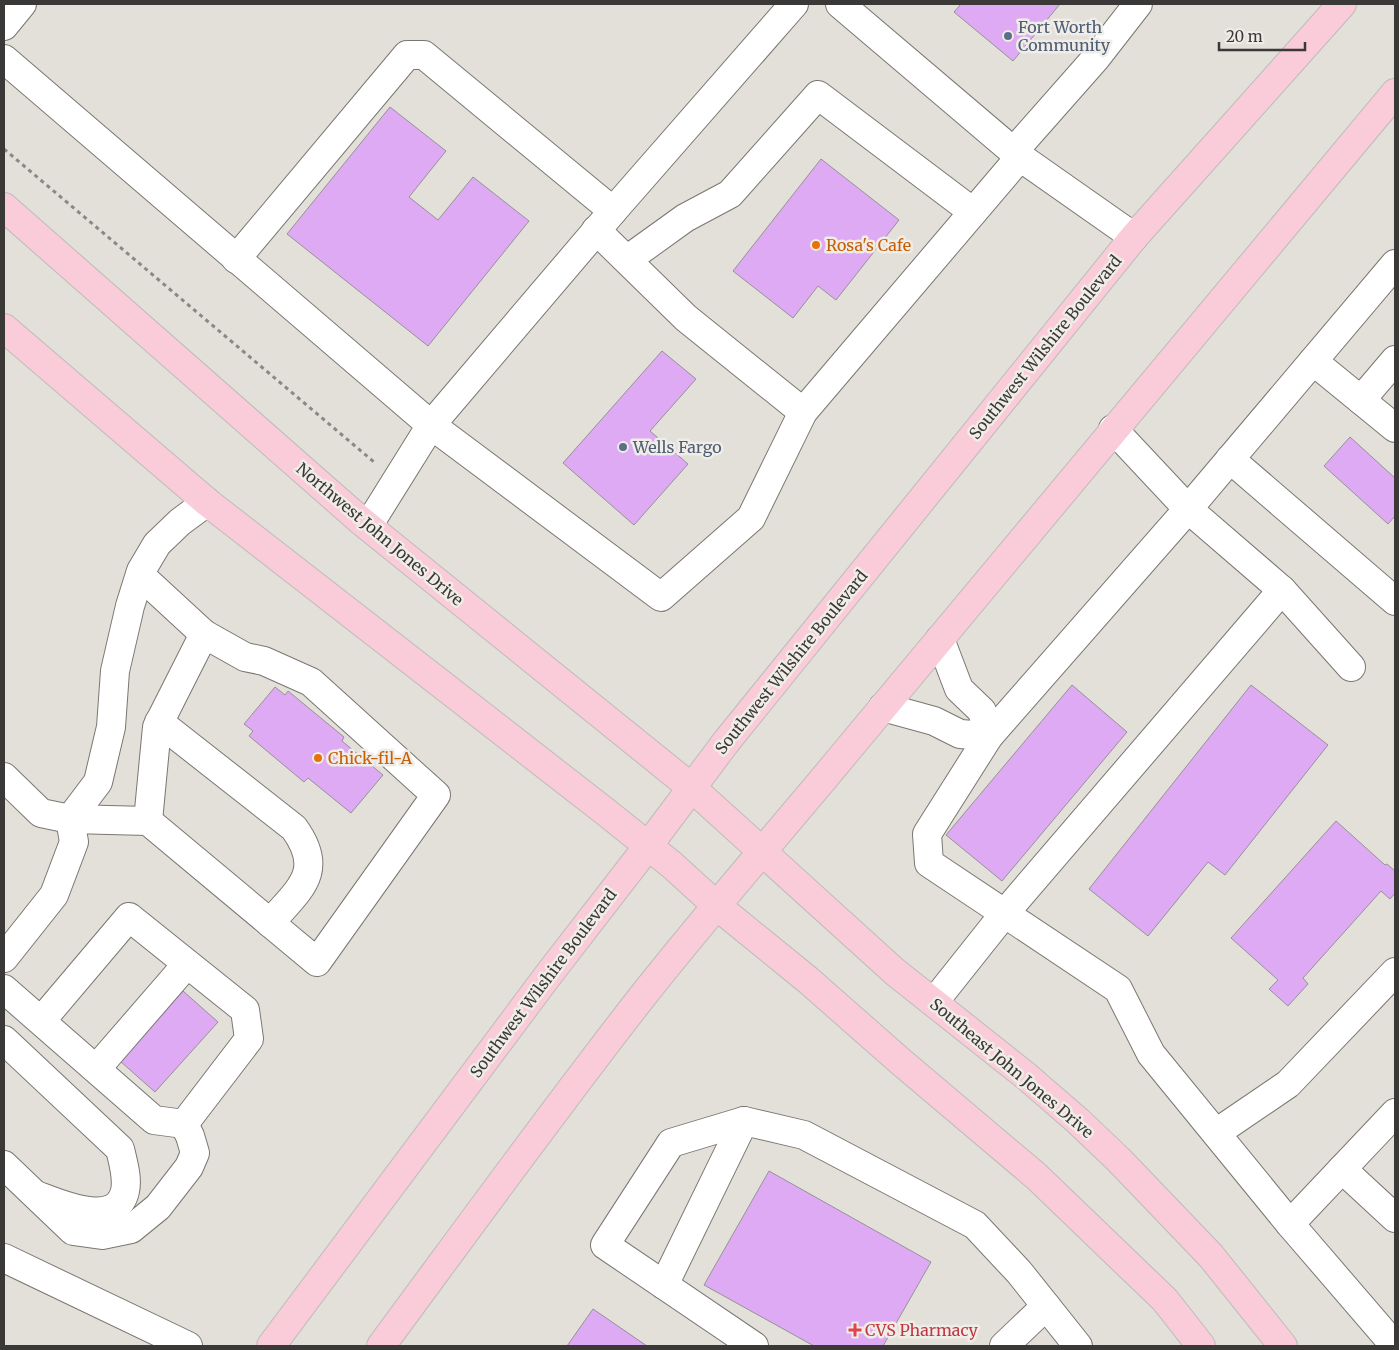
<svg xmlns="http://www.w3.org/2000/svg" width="1399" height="1350" viewBox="0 0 1399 1350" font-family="Merriweather,serif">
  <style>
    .building { fill: #deaaf3; stroke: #959297 }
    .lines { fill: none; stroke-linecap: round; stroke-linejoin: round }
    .minor-casing { stroke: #7a7772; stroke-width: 30 }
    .major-casing { stroke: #bcbcbb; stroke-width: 30 }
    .path { stroke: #8b8985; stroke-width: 3; stroke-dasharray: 4 4; stroke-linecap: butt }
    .minor { stroke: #fff; stroke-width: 28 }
    .major { stroke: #facbd9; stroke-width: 28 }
    .service-dot { fill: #5c6f8a; stroke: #f0ece7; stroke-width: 2 }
    .food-dot { fill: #e8710a; stroke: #f0ece7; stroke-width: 2 }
    .health-dot { fill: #e0444e; stroke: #f0ece7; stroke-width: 2 }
    .labels { text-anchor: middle; stroke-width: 5; stroke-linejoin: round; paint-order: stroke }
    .service-label { font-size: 16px; fill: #4e5e75; stroke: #f0ece7; text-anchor: start }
    .food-label { font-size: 16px; fill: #c56008; stroke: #f0ece7; text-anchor: start }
    .street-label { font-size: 16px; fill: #3a3937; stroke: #f0ece7 }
    .health-label { font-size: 16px; fill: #be3a42; stroke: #f0ece7; text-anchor: start }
  </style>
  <rect width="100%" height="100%" fill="#e3dfd9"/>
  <g class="building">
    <polygon points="961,4 1060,4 1013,61 954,12"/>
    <polygon points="390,107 446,151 409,197 438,220 473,177 529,221 428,346 287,234"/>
    <polygon points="821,159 899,220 836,300 818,286 793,318 733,271"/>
    <polygon points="662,351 696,379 650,431 688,464 634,525 563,463"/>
    <polygon points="1350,437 1395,478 1395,516 1388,524 1324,466"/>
    <polygon points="1072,685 1127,732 1002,881 946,835"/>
    <polygon points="1251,685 1328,745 1225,875 1208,862 1148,936 1089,889"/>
    <polygon points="275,687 285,695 288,691 344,737 342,741 383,775 351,813 308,778 304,782 249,736 253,731 244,724"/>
    <polygon points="1336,821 1385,865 1387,864 1395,871 1395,893 1390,899 1381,891 1303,978 1308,984 1288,1006 1269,989 1278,980 1231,938"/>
    <polygon points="183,991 218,1022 155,1092 120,1061"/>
    <polygon points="769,1171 931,1262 883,1346 814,1346 704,1285"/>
    <polygon points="593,1309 647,1346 567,1346"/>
  </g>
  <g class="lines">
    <g class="minor-casing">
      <g id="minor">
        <polyline points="794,4 613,211 431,425 661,597 751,518 803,412 1020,157"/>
        <polyline points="840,4 1020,157 1134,237"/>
        <polyline points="4,26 22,4"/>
        <polyline points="4,59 431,425 368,526"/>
        <polyline points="1013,152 1096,58 1138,4"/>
        <polyline points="596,230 686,318 803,412"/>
        <polyline points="236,259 407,55 424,55 613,211"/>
        <polyline points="628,259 685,218 730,194 818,95 973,212"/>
        <polyline points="1313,361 1395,428"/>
        <polyline points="1361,400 1395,360"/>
        <polyline points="1230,459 1395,601"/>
        <polyline points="1282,590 1351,667"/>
        <polyline points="940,639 959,689 982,711 989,736"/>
        <polyline points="883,707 934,721 960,734 989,736"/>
        <path d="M159,722L294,828C326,872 299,889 270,923"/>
        <polyline points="4,777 41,813 70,819 98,782 111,727 115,671 130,606 141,571 157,544 180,522 207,502"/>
        <polyline points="148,821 157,727 204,634"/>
        <polyline points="4,958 54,895 74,842 70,819 148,821 317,962 436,795 311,682 264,661 245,657 204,634 140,575"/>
        <polyline points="4,989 154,1120 184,1124 249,1039 245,1010 129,917 41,1021"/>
        <polyline points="934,1002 1004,914 1282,590 1188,509 1113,429"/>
        <path d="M4,1040L120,1149C123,1162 128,1178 125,1191C116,1230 58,1203 36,1195"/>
        <polyline points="96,1069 187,964"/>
        <polyline points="1216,1133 1288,1084 1395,972"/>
        <polyline points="4,1165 73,1231 102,1235 131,1229 158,1207 189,1167 195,1153 190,1136 184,1124"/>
        <polyline points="1342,1169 1395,1218"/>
        <polyline points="1290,1224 1395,1113"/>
        <polyline points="4,1258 188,1346"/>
        <polyline points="664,1285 744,1121"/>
        <polyline points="754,1346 605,1245 671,1143 744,1121 804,1135 975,1225 1019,1272 1078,1346"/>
        <polyline points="1004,1346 1046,1306"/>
        <polyline points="1395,1346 1290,1224 1151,1054 1118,989 929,863 927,834 989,736 1188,509 1395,264"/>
      </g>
    </g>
    <g class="major-casing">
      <g id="major">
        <polyline points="4,207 360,520 692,788 895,972 1026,1076 1078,1121 1118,1159 1211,1256 1283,1346"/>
        <polyline points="4,328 207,502 607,813 672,865 717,906 808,980 900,1061 1036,1176 1165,1300 1201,1346"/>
        <polyline points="271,1346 549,974 648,846 726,742 1134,237 1342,4"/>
        <path d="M381,1346C466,1231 550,1115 638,1002C706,915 780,832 850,747C1031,528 1213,310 1395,93"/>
      </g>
    </g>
    <polyline class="path" points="4,149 374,462"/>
    <use href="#minor" class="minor"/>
    <use href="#major" class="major"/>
  </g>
  <g class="service-dot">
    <circle cx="1008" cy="36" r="5"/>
    <circle cx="623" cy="447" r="5"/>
  </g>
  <g class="food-dot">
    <circle cx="816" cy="245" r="5"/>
    <circle cx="318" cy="758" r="5"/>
  </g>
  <path class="health-dot" d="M852.5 1322.5h5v5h5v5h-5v5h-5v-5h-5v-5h5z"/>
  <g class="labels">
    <g class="service-label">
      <text x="1018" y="33">Fort Worth<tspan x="1018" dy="18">Community</tspan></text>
      <text x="633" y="453">Wells Fargo</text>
    </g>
    <g class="food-label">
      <text x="826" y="251">Rosa's Cafe</text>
      <text x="328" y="764">Chick-fil-A</text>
    </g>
    <g class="street-label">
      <text transform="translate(1045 347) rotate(-51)" y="6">Southwest Wilshire Boulevard</text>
      <text transform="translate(380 534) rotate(40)" y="6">Northwest John Jones Drive</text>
      <text transform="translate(791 662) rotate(-51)" y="6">Southwest Wilshire Boulevard</text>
      <text transform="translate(543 983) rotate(-53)" y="6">Southwest Wilshire Boulevard</text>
      <text transform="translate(1012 1068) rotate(40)" y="6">Southeast John Jones Drive</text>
    </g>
    <g class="health-label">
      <text x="865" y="1336">CVS Pharmacy</text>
    </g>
  </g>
  <rect width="1399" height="1350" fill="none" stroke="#3a3937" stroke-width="10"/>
  <path d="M1219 42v8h86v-8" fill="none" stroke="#3a3937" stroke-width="2.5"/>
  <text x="1226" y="42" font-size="15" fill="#3a3937" stroke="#f0ece7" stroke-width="4" paint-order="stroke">20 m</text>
</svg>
